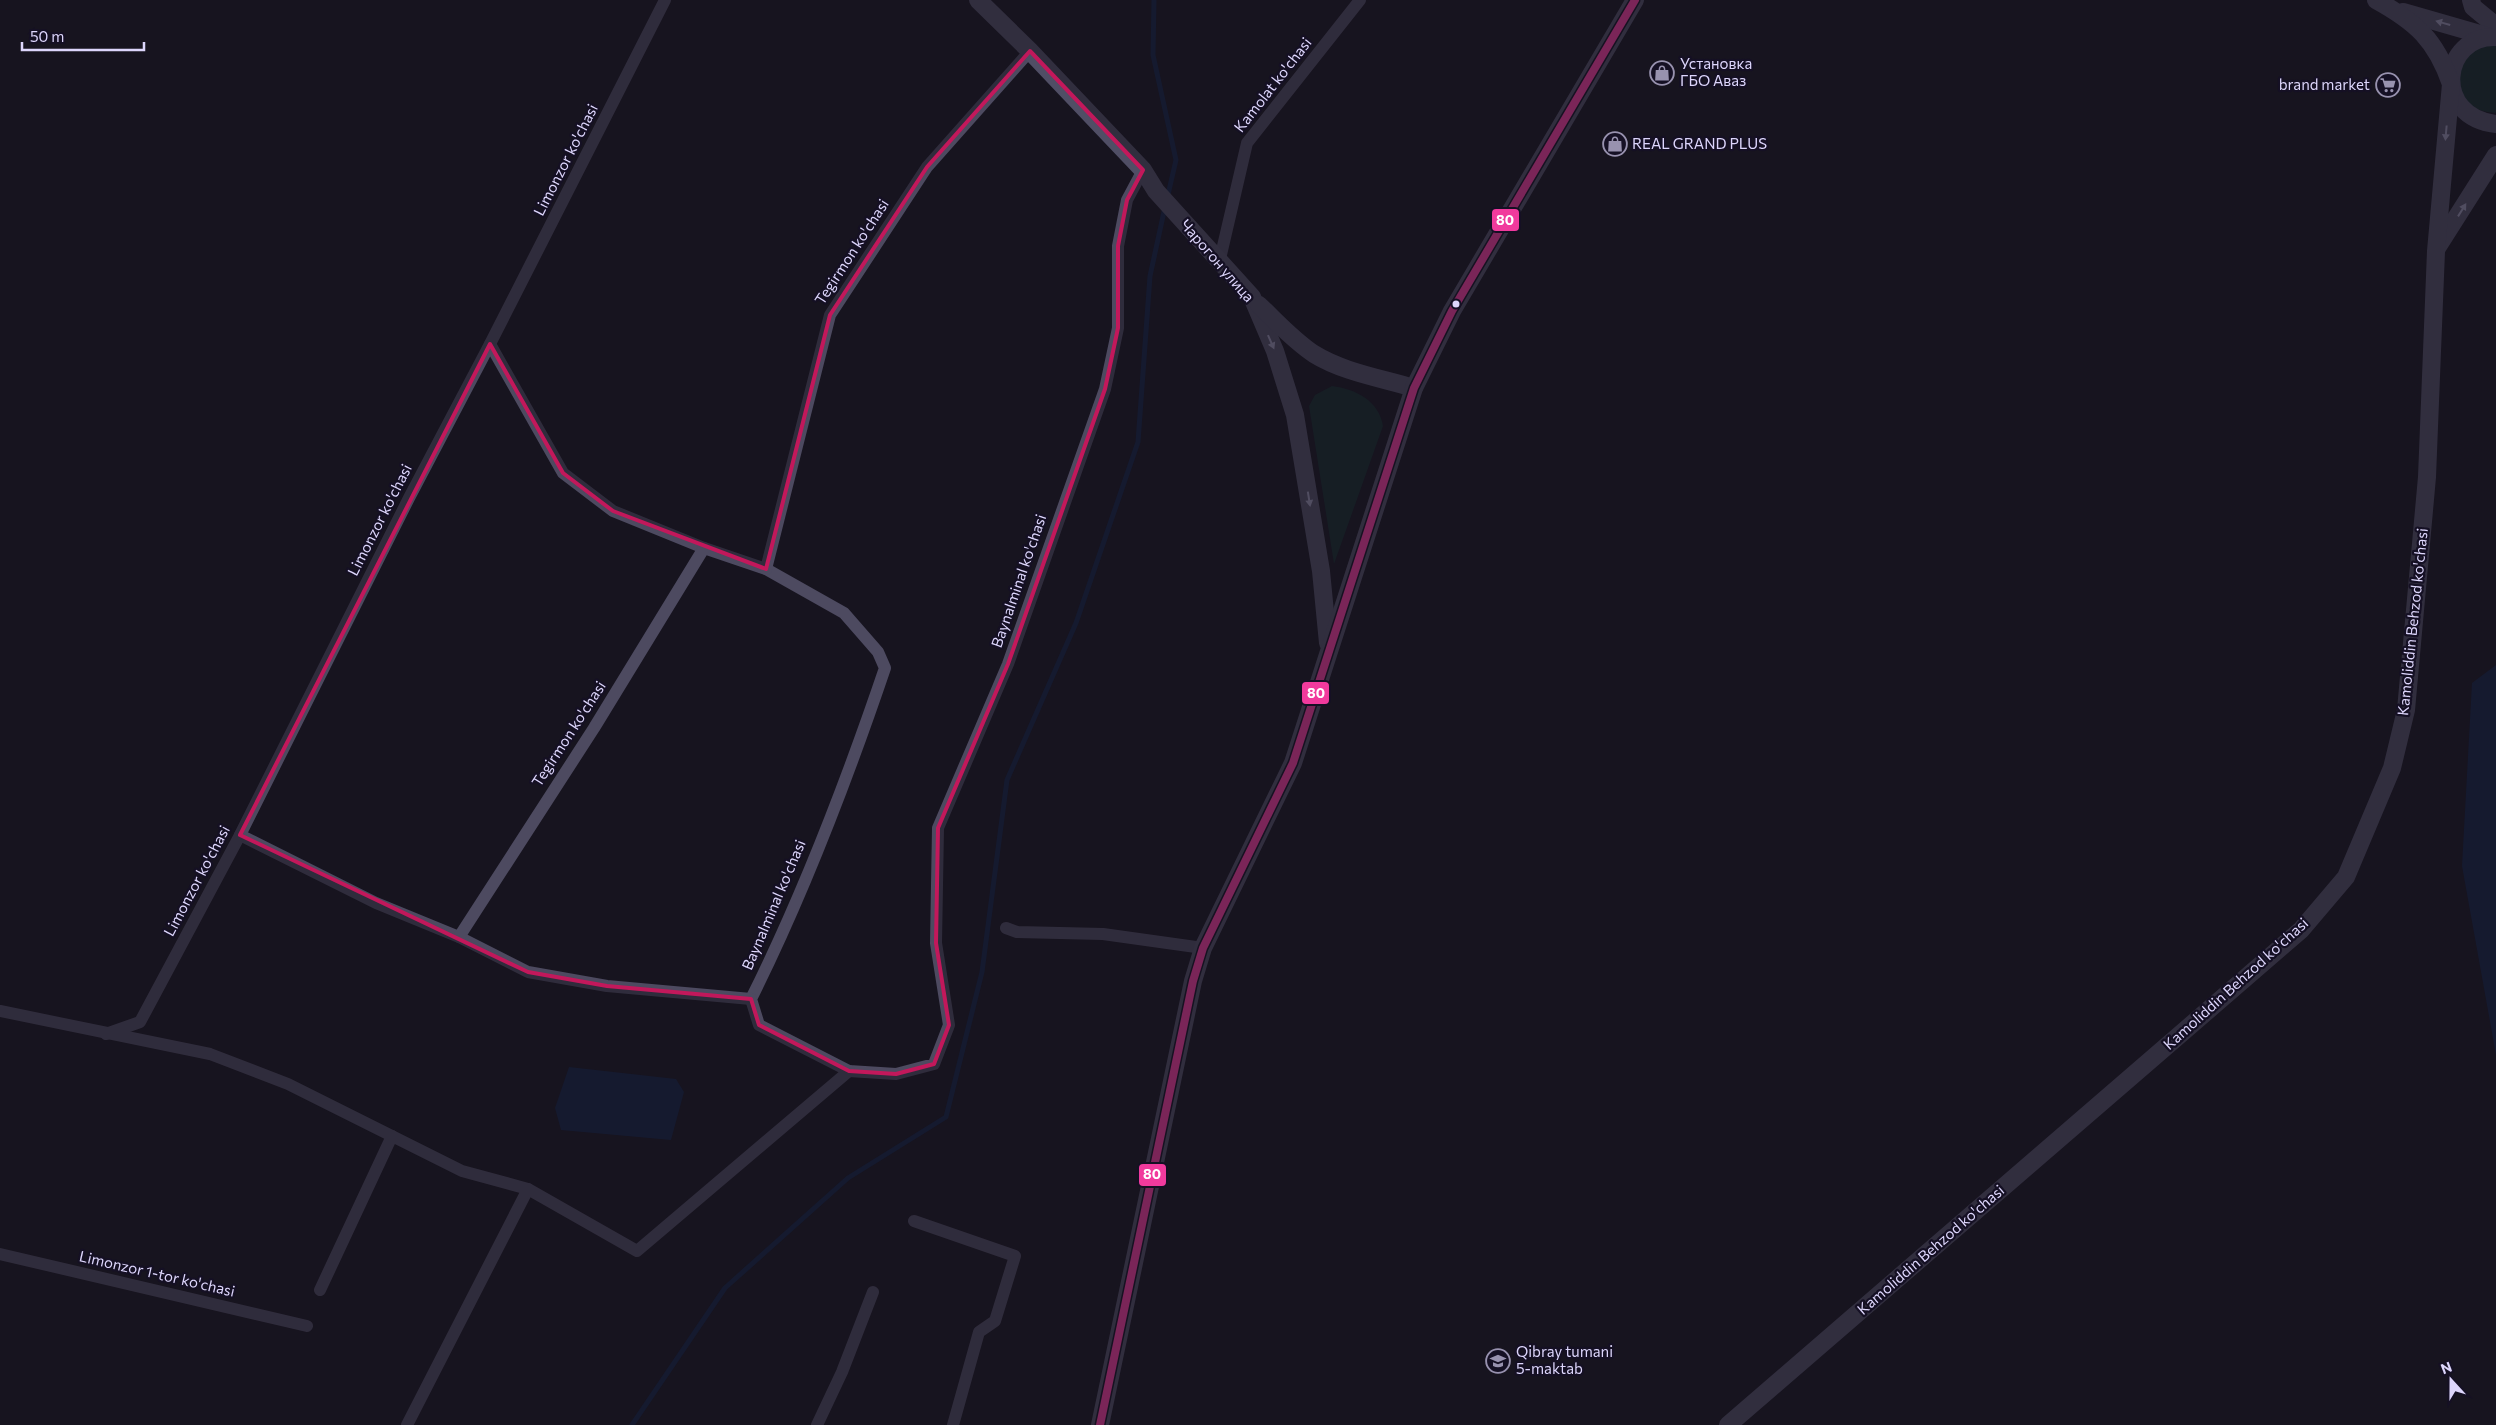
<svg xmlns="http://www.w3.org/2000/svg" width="2496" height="1425" viewBox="0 0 2496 1425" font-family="Commissioner,sans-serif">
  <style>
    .green { fill: #142a2c }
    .water { fill: #122243 }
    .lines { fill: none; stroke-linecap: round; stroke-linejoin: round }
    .stream { stroke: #122243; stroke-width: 5 }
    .street { stroke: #4d4a60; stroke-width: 12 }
    .secondary { stroke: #504e65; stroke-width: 18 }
    .bus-1-casing { stroke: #151024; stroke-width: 11 }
    .bus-1 { stroke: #f13a9d; stroke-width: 8 }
    .oneway { fill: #9692b0 }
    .marked { fill: none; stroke: #c2185b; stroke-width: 4; stroke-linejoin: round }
    .bus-dot { fill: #ddd6fc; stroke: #151024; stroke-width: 2 }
    .labels { text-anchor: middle; stroke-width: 4.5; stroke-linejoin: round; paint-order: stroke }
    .poi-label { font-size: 15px; fill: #ddd6fc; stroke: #151024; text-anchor: start }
    .street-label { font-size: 15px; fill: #ddd6fc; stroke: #151024 }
    .line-badge { stroke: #151024; stroke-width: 2 }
    .badge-label { font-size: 14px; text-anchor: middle; font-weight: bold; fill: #fff }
  </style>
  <rect width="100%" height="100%" fill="#17141f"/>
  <g class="green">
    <path d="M2496,45V112L2495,113C2487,112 2479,111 2472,106C2453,91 2456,55 2480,47C2485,46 2491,46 2496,45Z"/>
    <path d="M1332,386C1356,389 1379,401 1383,426L1334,564L1309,406L1315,395Z"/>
  </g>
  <g class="water">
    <polygon points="2496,665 2496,1055 2462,866 2472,683"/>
    <polygon points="569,1067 676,1079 684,1092 671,1140 561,1130 555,1108"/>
  </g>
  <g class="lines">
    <g class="stream">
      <polyline points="1154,0 1153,55 1176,160 1167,199"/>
      <polyline points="632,1425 725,1288 848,1178 946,1117 982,972 1007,780 1076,623 1138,442 1150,276 1165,207"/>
    </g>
    <g class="street">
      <polyline points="1220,259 1247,143 1360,0"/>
      <path d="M490,344L563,473L613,511L704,548L766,569L844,613L878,652L885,668C847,780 804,893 751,999L759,1025L849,1071L896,1074L934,1064L949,1025L936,943L938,828L1008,664L1105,389L1118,328V246L1127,200L1143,170"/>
      <polyline points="766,569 830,315 927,167 1030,51"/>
      <polyline points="240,835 376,903 459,937 528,972 607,986 751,999"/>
      <polyline points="1006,928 1017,932 1103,934 1203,948"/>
      <polyline points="459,937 594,728 704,548"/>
      <polyline points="0,1011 210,1054 288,1084 462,1171 528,1189 637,1251 849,1071"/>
      <polyline points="106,1034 140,1022 240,835 409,498 490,344 665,0"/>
      <polyline points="914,1221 1015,1256 995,1321 979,1332 953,1425"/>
      <polyline points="0,1254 307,1326"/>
      <polyline points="320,1290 392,1136"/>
      <polyline points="407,1425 528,1189"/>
      <polyline points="817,1425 842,1372 873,1292"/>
    </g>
    <g class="secondary">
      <polyline points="978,0 1030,51 1143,170 1156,191 1252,297 1275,351 1295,415 1321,571 1328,643"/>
      <polyline points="2471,0 2473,7 2496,26"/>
      <polyline points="2403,12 2490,37"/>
      <path d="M2496,37C2441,35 2432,117 2496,124"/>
      <polyline points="2437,248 2496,155"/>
      <path d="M1259,305C1277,322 1293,340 1314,354C1343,372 1381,378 1414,388"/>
      <polyline points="1100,1425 1193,981 1203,948 1293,763 1414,388 1452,311 1635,0"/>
      <path d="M1728,1425L2301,930L2346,877L2392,768L2406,710L2427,477L2436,251L2451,84C2436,40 2416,22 2376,0"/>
    </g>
    <g class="bus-1-casing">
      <polyline id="bus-1" points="1100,1425 1193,981 1203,948 1293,763 1414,388 1452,311 1635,0"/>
    </g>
    <use href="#bus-1" class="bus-1"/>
  </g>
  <defs><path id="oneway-solid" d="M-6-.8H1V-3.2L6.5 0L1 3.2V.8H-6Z" transform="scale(1.25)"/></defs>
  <g class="oneway">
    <use href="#oneway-solid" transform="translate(2443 23) rotate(-164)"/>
    <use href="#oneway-solid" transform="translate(2446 133) rotate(95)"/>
    <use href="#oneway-solid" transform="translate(2462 210) rotate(-58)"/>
    <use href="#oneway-solid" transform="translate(1271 342) rotate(66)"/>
    <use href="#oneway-solid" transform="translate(1309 499) rotate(81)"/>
  </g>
  <path d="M0 0H2496V1425H0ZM1030,51L1143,170L1127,200L1118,246V328L1105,389L1008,664L938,828L936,943L949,1025L934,1064L896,1074L849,1071L759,1025L751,999L607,986L528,972L240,835L490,344L563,473L613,511L766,569L830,315L927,167Z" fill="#17141f" fill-opacity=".55" fill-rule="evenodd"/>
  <path class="marked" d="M1030,51L1143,170L1127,200L1118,246V328L1105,389L1008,664L938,828L936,943L949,1025L934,1064L896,1074L849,1071L759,1025L751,999L607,986L528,972L240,835L490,344L563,473L613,511L766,569L830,315L927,167Z"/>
  <defs>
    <g id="shop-ring" transform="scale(1.25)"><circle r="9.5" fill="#151024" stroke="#9892af" stroke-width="1.5"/><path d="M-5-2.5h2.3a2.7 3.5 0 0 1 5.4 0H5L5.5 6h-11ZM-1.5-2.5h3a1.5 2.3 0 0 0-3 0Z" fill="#9892af"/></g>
    <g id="supermarket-ring" transform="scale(1.25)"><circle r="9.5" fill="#151024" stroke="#9892af" stroke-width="1.5"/><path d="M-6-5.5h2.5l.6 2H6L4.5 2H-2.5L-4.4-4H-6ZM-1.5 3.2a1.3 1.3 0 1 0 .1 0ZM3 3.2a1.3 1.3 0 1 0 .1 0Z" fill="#9892af"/></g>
    <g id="school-ring" transform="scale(1.25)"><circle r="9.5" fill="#151024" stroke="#9892af" stroke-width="1.5"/><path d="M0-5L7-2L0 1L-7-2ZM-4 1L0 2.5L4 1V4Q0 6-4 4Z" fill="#9892af"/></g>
  </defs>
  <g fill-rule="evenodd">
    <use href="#shop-ring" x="1662" y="73"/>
    <use href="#supermarket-ring" x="2388" y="85"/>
    <use href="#shop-ring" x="1615" y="144"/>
    <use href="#school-ring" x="1498" y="1361"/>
  </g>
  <circle class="bus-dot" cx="1456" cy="304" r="4.5"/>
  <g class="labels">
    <g class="poi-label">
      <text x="1680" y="69">Установка<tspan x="1680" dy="17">ГБО Аваз</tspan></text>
      <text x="2370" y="90" text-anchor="end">brand market</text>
      <text x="1632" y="149">REAL GRAND PLUS</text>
      <text x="1516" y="1357">Qibray tumani<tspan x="1516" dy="17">5-maktab</tspan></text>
    </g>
    <g class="street-label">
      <text transform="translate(1273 85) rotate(-52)" y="5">Kamolat ko'chasi</text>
      <text transform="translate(566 160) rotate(-63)" y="5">Limonzor ko'chasi</text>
      <text transform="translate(852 252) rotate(-57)" y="5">Tegirmon ko'chasi</text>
      <text transform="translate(1217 261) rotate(49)" y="5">Чарогон улица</text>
      <text transform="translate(380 520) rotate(-63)" y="5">Limonzor ko'chasi</text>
      <text transform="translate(1019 581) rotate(-71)" y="5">Baynalminal ko'chasi</text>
      <text transform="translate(2413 622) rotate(-84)" y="5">Kamoliddin Behzod ko'chasi</text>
      <text transform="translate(569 734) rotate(-57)" y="5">Tegirmon ko'chasi</text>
      <text transform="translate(197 881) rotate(-62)" y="5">Limonzor ko'chasi</text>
      <text transform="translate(774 905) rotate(-67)" y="5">Baynalminal ko'chasi</text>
      <text transform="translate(2236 984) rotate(-42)" y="5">Kamoliddin Behzod ko'chasi</text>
      <text transform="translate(1931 1250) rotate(-41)" y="5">Kamoliddin Behzod ko'chasi</text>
      <text transform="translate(157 1274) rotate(13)" y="5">Limonzor 1-tor ko'chasi</text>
    </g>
  </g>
  <g class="line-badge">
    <rect x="1491" y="208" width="29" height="24" rx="5" fill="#f13a9d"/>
    <rect x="1301" y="681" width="29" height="24" rx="5" fill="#f13a9d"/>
    <rect x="1138" y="1163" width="29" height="24" rx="5" fill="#f13a9d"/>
  </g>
  <g class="badge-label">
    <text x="1505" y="225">80</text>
    <text x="1316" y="698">80</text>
    <text x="1152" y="1179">80</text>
  </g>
  <g transform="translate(2451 1380) rotate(339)" stroke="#151024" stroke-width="4" paint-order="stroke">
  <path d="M0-4L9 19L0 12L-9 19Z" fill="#ddd6fc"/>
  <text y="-8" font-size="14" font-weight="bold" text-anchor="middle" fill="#ddd6fc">N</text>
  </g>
  <path d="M22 42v8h122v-8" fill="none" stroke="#ddd6fc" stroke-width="2.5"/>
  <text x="30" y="42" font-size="15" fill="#ddd6fc" stroke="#151024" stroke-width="4" paint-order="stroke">50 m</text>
</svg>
